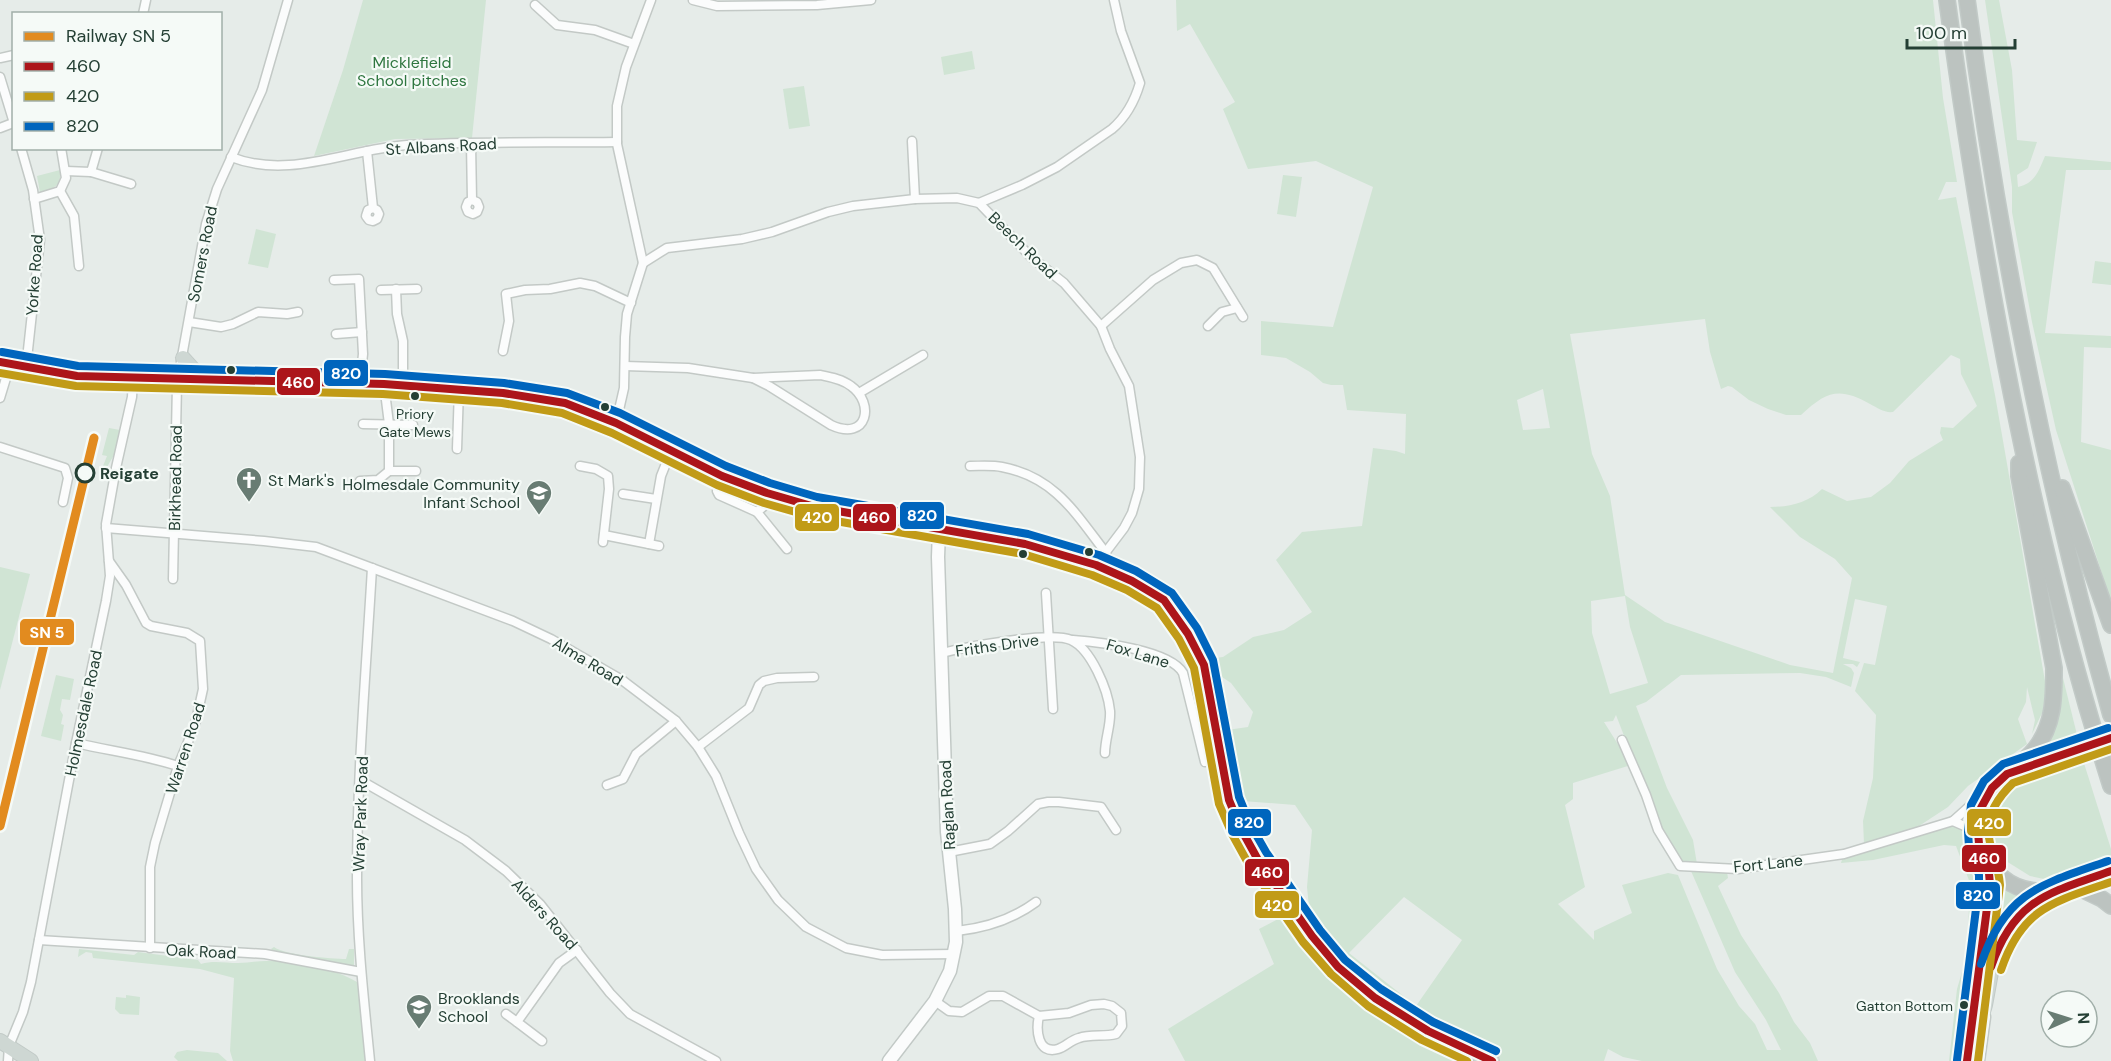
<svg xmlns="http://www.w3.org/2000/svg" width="2111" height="1061" viewBox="0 0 2111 1061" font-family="'DM Sans',sans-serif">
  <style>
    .green { fill: #d0e4d4; fill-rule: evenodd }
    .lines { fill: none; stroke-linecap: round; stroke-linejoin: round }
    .street-casing { stroke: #c3c9c6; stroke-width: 11 }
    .secondary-casing { stroke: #c2c9c6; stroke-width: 15 }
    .primary-casing { stroke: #c2cac7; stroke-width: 16 }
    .highway-casing { stroke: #c2cac7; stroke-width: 18 }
    .street { stroke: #fbfcfc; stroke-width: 8 }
    .secondary { stroke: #fbfcfc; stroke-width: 12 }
    .primary { stroke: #ced7d3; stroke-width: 14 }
    .highway { stroke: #bcc3c0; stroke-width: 15 }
    .highway-bridge-casing { stroke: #c2cac7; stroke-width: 18; stroke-linecap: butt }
    .highway-bridge { stroke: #bcc3c0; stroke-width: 15 }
    .bus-1-casing { stroke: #f5faf7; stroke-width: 12 }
    .bus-2-casing { stroke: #f5faf7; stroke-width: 12 }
    .bus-3-casing { stroke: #f5faf7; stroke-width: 12 }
    .bus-1 { stroke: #ac151a; stroke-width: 8 }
    .bus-2 { stroke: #c19b17; stroke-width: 8 }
    .bus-3 { stroke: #0065bd; stroke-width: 8 }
    .rail-1-casing { stroke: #f5faf7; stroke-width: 14 }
    .rail-1 { stroke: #e28b1f; stroke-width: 9 }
    .bus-dot { fill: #243f34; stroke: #f5faf7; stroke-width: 2 }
    .stop-dot { fill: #f5faf7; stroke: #243f34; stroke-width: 3 }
    .labels { text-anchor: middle; stroke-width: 4.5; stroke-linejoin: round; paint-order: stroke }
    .bus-label { font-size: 14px; fill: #243f34; stroke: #f5faf7 }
    .park-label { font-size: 16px; fill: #2e763f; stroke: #f5faf7 }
    .street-label { font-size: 16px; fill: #243f34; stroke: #f5faf7 }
    .stop-label { font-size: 16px; font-weight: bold; fill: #243f34; stroke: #f5faf7; text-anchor: start }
    .poi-label { font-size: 16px; fill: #243f34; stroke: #f5faf7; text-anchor: start }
    .line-badge { stroke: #f5faf7; stroke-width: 2 }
    .badge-label { font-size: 16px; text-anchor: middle; font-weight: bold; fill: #fff }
  </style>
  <rect width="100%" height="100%" fill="#e6ece9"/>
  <g class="green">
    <polygon points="363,0 486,0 472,138 395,139 314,156 343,70"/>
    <path d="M1176,0H1933L1943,98L1957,182H1946L1938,200L1956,197L1995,395L2046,687L2043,711L2032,734L2035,720L2027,687L2026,702L2018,719L2027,744L1968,786L1948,807L1919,826L1864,844L1863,821L1873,778L1876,715L1855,691L1864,663L1875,665L1887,606L1855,599L1843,658L1860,662L1857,667L1853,664H1843L1851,668L1854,673L1851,687L1826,677L1800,673L1681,675L1646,702L1636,706L1667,788L1693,840L1697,864H1682L1662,834L1616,715L1613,721L1604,722L1631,765L1573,783V799L1565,805L1585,887L1558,904L1594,940V931L1632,913L1622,885L1668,873L1678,875L1717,969L1739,1006L1755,1024L1767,1050H1781L1766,1020L1735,972L1691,871L1727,872L1728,878L1718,886L1741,935L1779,993L1794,1022L1810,1043L1818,1061H1642L1623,1057L1608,1049L1604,1061H1492L1405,1017L1312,936L1307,887L1312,830L1295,805L1229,800L1220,731L1248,727L1253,712L1231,683L1204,665L1206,659L1223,657L1253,637L1284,630L1312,612L1276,560L1302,532L1362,526L1373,448L1396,451L1405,454L1406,414L1347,410L1343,385H1331L1323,383L1310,372L1286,358L1261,355V321L1333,327L1373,187L1316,161L1248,169L1223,109L1235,102L1190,24L1177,31ZM1705,319L1710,352L1721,389L1728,386L1732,387L1749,400L1768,409L1786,415H1801C1827,391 1839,387 1870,404C1878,408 1884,413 1893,412L1951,355L1960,359L1961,374L1977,406L1953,428L1941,427L1940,433L1943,440L1909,461L1890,483L1871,497L1847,501L1822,489C1808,503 1789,507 1770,507L1800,537L1835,559L1852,578L1833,673L1790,665L1665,622L1625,595L1610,496L1592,454L1570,334ZM1543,389L1550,428L1523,430L1517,400ZM1625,596L1630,627L1648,683L1610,694L1592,633L1591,601ZM1404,897L1462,940L1416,1006L1349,953Z"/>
    <path d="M1985,0H1999L2012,70L2017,140L2037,142L2028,168L2017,175L2018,187C2034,184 2039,171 2045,156L2111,162V170H2066L2045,333L2111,336V348L2084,347L2081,442L2111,450V602L2056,430L2032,322L2012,212V187Z"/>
    <polygon points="972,51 975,69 944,75 941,57"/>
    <polygon points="804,86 810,126 789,129 783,89"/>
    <path d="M60,170C62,185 54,189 40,193L37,176Z"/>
    <polygon points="1283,175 1302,177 1296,217 1277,214"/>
    <polygon points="256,229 276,234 268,268 248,264"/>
    <polygon points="2095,261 2111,263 2111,285 2092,283"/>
    <polygon points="109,428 120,430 114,455 107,467 103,466 107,456 102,455"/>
    <polygon points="0,567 30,574 0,690"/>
    <polygon points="56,675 74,679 70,700 62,699 60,710 63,715 61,724 64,725 61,741 41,736"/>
    <polygon points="2063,678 2078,739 2061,745 2048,742"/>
    <polygon points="2083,760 2111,849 2111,856 2049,880 2030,876 2006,861 1997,850 1992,831 1998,806 2006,790 2027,777"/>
    <polygon points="1953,823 1961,826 1973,838 1984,885 1977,941 1967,988 1960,1061 1949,1061 1957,989 1967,955 1970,883 1956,846 1944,845 1873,860 1841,863 1843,856"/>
    <polygon points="1994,882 2035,896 2014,911 1996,931 1988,956 1985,956"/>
    <polygon points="1282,917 1340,978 1416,1035 1479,1061 1185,1061 1168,1029 1274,964 1259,929"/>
    <path d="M274,947C284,955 332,959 346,959L349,949H354V966L351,967L275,953L271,949Z"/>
    <path d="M79,949L134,955L138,952L198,960L201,964C213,960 226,963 238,963C248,963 257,961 266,961C293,960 335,968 357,982L360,992L365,1061H233L230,1051L234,978L200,969L93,958L92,953L86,952L78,957Z"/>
    <polygon points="126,995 140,997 139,1015 120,1014 115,1009 116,997 126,998"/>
    <polygon points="187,1050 218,1053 227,1061 178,1061 174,1057 177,1052"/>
  </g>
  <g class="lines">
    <g class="street-casing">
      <g id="street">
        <polyline points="693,0 717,6 817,5 871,0"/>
        <polyline points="535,5 557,25 595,30 634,44"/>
        <polyline points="143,14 146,0"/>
        <polyline points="0,58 14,55"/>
        <polyline points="0,77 14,123"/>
        <polyline points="0,128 13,123"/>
        <polyline points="912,141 915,199"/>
        <polyline points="471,144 472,200 477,202 479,207 477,212 473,214 468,212 466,207 468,202 472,200"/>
        <polyline points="21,148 33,190 40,240 26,368"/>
        <polyline points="367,151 373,208 377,210 379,214 377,219 373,221 369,220 366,216 368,210 373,208"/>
        <path d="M231,157C289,180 348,149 407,145C476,141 547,143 617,142"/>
        <polyline points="66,171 91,172 98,148"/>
        <polyline points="91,172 131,184"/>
        <polyline points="60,191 74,216 79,266"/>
        <polyline points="34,199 60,191 66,178 61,148"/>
        <path d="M979,203L1022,185L1057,167L1112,129C1126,117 1135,100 1140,83L1121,31L1114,0"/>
        <polyline points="643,263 667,248 742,239 772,232 828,212 853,206 915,199 957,198 979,203 1031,257 1064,283 1101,326 1110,349 1129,386 1140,457 1139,489 1132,513 1124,528 1096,565"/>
        <polyline points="334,280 359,279 363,354 360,383"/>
        <polyline points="396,289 397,314 403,341 403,386"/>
        <polyline points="381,290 417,289"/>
        <polyline points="189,322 221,327 233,324 258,312 287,314 298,312"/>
        <polyline points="1101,326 1153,280 1181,263 1197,260 1213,268 1243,317"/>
        <polyline points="1208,326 1222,312 1237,308"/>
        <polyline points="336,334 362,332"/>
        <polyline points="503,351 509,321 506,294 525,290 550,289 580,283 595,286 631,303"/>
        <polyline points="625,366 688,368 753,378"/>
        <path d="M820,375C830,377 842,379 851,386C875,403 868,442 831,425L769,386L753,378Z"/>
        <polyline points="384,384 389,424 389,471 416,471"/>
        <polyline points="859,393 923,355"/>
        <polyline points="0,398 10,365"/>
        <polyline points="616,423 624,388 625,337 627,314 643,263 617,144 617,106 626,67 651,0"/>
        <polyline points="363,424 413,425"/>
        <polyline points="0,447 65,468 68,478 63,502"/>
        <polyline points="457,449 459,389"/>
        <polyline points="580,466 596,469 608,476 609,489 603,542"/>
        <path d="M970,466C981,466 992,465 1002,467C1055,477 1076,514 1106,553"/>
        <polyline points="722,476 717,491 719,495 757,512"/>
        <polyline points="360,481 378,480 389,471"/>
        <polyline points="767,493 763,507 757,512 787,549"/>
        <polyline points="623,494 656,499"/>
        <polyline points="106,528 264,541 316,547 513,621 551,639 622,680 676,721 698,747 716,776 739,833 756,869 778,900 806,927 846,948 882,955 954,954"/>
        <polyline points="604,535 659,546"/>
        <polyline points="649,544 661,476 671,451"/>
        <polyline points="109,561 126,585 146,623 151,626 187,633 200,641 203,689 195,725 178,766 155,843 150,867 150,948"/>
        <polyline points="173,579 177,384 206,224 217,189 262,90 288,0"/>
        <polyline points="1046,593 1053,709"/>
        <path d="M1073,640C1099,642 1170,650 1183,673L1205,762"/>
        <path d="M942,653C965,647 1051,631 1071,640C1091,649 1108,690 1110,711C1111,725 1105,739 1105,753"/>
        <polyline points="1622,740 1646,795 1658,830 1680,866 1738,869 1844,854 1953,821 1972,804 1986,797"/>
        <path d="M76,743C110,751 144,755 178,766"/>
        <polyline points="698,747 749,708 759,685 764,681 777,678 814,677"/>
        <polyline points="360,780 465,840 506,871 540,904 610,993 630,1014 716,1061"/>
        <polyline points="607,785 623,779 636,754 676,721"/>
        <polyline points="1953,821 1978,832"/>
        <polyline points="949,852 990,844 1008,831 1038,804 1048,802 1059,802 1101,807 1116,830"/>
        <path d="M957,931C984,928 1013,919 1036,902"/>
        <polyline points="39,940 265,954 361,972"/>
        <polyline points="935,1001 949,1011 962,1012 989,996 1003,996 1039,1016"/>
        <path d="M1104,1004L1112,1006L1121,1013L1122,1026L1116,1034C1104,1037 1091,1034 1079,1038C1071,1040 1065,1047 1058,1049C1037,1055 1036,1029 1039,1016L1069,1013L1091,1005Z"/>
        <polyline points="506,1014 517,1022"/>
        <polyline points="542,1041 517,1022 559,963 577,950"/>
        <polyline points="8,1061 9,1046 23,1012 31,982 76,743 106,601 110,576 106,524 116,468 132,397 133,377"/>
        <path d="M370,1061C364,1000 357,939 357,878C357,775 366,671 372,568"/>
      </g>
    </g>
    <g class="secondary-casing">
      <g id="secondary">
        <polyline points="889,1061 935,1001 950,971 956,942 955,909 947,832 938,557 939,530"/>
        <polyline points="1978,1061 1984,1017"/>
      </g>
    </g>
    <g class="primary-casing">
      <g id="primary">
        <polyline points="183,358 201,378"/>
        <polyline points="0,362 77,376 384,384 503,393 565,403 616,423 722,476 767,493 815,507 1025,544 1096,565 1132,581 1164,600 1188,634 1204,665 1229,800 1241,829 1257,858 1312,936 1338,967 1375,998 1428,1031 1492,1061"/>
        <path d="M1979,1027C1980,1019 1983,1012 1985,1005C1997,943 1994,921 2057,891"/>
        <polyline points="0,1041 31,1061"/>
        <polyline points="1967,1061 1990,885 1989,873 1985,858"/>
      </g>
    </g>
    <g class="highway-casing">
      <g id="highway">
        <path d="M1947,0C1983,265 2030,531 2111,786"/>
        <path d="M1967,0C1999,242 2045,480 2111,715"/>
        <polyline points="2062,488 2111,625"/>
        <path d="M2071,752C2050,759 2015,766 1999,781C1958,817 1982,887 2036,891C2062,893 2087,880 2111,871"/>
        <path d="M2007,774C2016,766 2028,759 2035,749C2054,725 2054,698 2054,668L2019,476V463"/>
        <polyline points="2073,885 2102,899 2111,906"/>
      </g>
    </g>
    <use href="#street" class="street"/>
    <use href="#secondary" class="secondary"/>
    <use href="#primary" class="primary"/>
    <use href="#highway" class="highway"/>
    <g class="highway-bridge-casing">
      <polyline id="highway-bridge" points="2071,752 2111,738"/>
    </g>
    <use href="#highway-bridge" class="highway-bridge"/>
    <g class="bus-1-casing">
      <g id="bus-1">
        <polyline points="0,362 77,376 384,384 503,393 565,403 616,423 722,476 767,493 815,507 1025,544 1096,565 1132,581 1164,600 1188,634 1204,665 1229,800 1241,829 1257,858 1312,936 1338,967 1375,998 1428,1031 1492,1061"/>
        <path d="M1991,967C2014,899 2049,893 2111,871"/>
        <polyline points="1967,1061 1990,885 1989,873 1979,844 1978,832 1981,808 1992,788 2007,774 2111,738"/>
      </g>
    </g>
    <g class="bus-2-casing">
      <g id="bus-2">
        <polyline points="0,373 76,386 383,394 502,403 562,413 612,433 717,485 764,503 813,517 1023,554 1092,575 1127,590 1157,608 1179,639 1194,668 1219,804 1232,834 1248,863 1303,942 1331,974 1368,1006 1422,1040 1467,1061"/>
        <path d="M2001,970C2022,908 2053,902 2111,882"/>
        <path d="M1978,1061L2000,885C1999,870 1994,858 1990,843C1984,819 1996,799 2013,783L2111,749"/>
      </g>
    </g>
    <g class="bus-3-casing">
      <g id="bus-3">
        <polyline points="2,352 78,366 385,374 504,383 567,393 620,413 726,466 770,483 817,497 1028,534 1099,555 1136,571 1172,593 1197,628 1213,660 1239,797 1250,824 1266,852 1320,930 1345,960 1381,989 1433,1022 1496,1051"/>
        <path d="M1981,964C2005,892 2042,884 2108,861"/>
        <polyline points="1957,1060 1979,885 1979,875 1969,847 1968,832 1971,805 1984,781 2003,764 2108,728"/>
      </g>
    </g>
    <use href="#bus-1" class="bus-1"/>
    <use href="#bus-2" class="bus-2"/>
    <use href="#bus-3" class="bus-3"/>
    <g class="rail-1-casing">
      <polyline id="rail-1" points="0,826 94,438"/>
    </g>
    <use href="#rail-1" class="rail-1"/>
  </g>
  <defs>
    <g id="church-pin" transform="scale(1.35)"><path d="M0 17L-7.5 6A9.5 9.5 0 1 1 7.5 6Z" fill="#687c73" stroke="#f5faf7"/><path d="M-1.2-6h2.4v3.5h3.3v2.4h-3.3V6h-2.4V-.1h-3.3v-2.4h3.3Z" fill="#fff"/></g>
    <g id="school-pin" transform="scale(1.35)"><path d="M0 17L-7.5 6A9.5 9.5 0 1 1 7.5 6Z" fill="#687c73" stroke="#f5faf7"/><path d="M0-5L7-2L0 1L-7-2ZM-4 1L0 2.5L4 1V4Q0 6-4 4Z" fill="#fff"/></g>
  </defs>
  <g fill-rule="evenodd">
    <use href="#church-pin" x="249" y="480"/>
    <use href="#school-pin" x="539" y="493"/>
    <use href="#school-pin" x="419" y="1007"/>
  </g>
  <g class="bus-dot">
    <circle cx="231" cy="370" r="5"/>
    <circle cx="415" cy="396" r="5"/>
    <circle cx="605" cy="407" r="5"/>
    <circle cx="1089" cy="552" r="5"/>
    <circle cx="1023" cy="554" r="5"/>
    <circle cx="1964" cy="1005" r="5"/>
  </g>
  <circle class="stop-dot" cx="85" cy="473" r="9"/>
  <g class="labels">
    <g class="bus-label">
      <text x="415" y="419">Priory<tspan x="415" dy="18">Gate Mews</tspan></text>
      <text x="1953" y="1011" text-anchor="end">Gatton Bottom</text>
    </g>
    <g class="park-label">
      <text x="412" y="68">Micklefield<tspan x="412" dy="18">School pitches</tspan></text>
    </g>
    <g class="street-label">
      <text transform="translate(441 146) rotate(-3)" y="6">St Albans Road</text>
      <text transform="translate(1023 245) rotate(44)" y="6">Beech Road</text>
      <text transform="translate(202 254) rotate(-79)" y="6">Somers Road</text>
      <text transform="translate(34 275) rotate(-86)" y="6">Yorke Road</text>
      <text transform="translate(175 478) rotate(-89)" y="6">Birkhead Road</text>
      <text transform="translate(997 645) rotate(-8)" y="6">Friths Drive</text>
      <text transform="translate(1138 653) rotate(17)" y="6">Fox Lane</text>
      <text transform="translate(588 661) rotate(31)" y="6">Alma Road</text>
      <text transform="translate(83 713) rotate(-78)" y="6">Holmesdale Road</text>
      <text transform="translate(185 748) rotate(-72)" y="6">Warren Road</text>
      <text transform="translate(947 805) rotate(-93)" y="6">Raglan Road</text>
      <text transform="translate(360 814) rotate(-88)" y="6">Wray Park Road</text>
      <text transform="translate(1768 863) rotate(-6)" y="6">Fort Lane</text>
      <text transform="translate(545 914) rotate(48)" y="6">Alders Road</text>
      <text transform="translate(201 951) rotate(3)" y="6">Oak Road</text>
    </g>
    <g class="stop-label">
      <text x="100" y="479">Reigate</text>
    </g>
    <g class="poi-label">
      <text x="268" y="486">St Mark's</text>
      <text x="520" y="490" text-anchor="end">Holmesdale Community<tspan x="520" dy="18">Infant School</tspan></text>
      <text x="438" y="1004">Brooklands<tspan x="438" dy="18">School</tspan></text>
    </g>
  </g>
  <g class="line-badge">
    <rect x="323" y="359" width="46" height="28" rx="6" fill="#0065bd"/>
    <rect x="276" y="367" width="45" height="29" rx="6" fill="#ac151a"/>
    <rect x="899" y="501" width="46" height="29" rx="6" fill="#0065bd"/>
    <rect x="852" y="503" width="45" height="29" rx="6" fill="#ac151a"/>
    <rect x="794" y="503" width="46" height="29" rx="6" fill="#c19b17"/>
    <rect x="19" y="618" width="56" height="28" rx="6" fill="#e28b1f"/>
    <rect x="1227" y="808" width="45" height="29" rx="6" fill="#0065bd"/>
    <rect x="1966" y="808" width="46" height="29" rx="6" fill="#c19b17"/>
    <rect x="1961" y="844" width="46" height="29" rx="6" fill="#ac151a"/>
    <rect x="1244" y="858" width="46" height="29" rx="6" fill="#ac151a"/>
    <rect x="1955" y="881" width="46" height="29" rx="6" fill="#0065bd"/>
    <rect x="1254" y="890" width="46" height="29" rx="6" fill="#c19b17"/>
  </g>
  <g class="badge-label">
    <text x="346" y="379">820</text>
    <text x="298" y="388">460</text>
    <text x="922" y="521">820</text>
    <text x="874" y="523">460</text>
    <text x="817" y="523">420</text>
    <text x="47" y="638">SN 5</text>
    <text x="1249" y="828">820</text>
    <text x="1989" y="829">420</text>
    <text x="1984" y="864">460</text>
    <text x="1267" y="878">460</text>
    <text x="1978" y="901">820</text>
    <text x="1277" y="911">420</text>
  </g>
  <rect x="12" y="12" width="210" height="138" fill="#f5faf7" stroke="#a1afa9" stroke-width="1.5"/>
  <rect x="24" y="32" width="30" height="9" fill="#e28b1f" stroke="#a1afa9" stroke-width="1.5"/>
  <text x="66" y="42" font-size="18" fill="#243f34">Railway SN 5</text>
  <rect x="24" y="62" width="30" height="9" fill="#ac151a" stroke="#a1afa9" stroke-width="1.5"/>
  <text x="66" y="72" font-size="18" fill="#243f34">460</text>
  <rect x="24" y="92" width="30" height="9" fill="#c19b17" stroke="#a1afa9" stroke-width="1.5"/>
  <text x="66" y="102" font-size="18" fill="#243f34">420</text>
  <rect x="24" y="122" width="30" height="9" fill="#0065bd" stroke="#a1afa9" stroke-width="1.5"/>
  <text x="66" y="132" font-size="18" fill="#243f34">820</text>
  <g transform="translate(2069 1019) rotate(87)"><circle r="28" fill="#f5faf7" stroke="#a1afa9" stroke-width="1.5"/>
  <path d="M0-4.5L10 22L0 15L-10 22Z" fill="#687c73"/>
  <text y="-9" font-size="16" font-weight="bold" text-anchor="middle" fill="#243f34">N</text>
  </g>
  <path d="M1907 39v9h108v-9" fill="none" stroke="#243f34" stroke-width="3"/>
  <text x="1916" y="39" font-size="18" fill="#243f34" stroke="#f5faf7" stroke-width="4.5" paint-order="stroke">100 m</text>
</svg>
